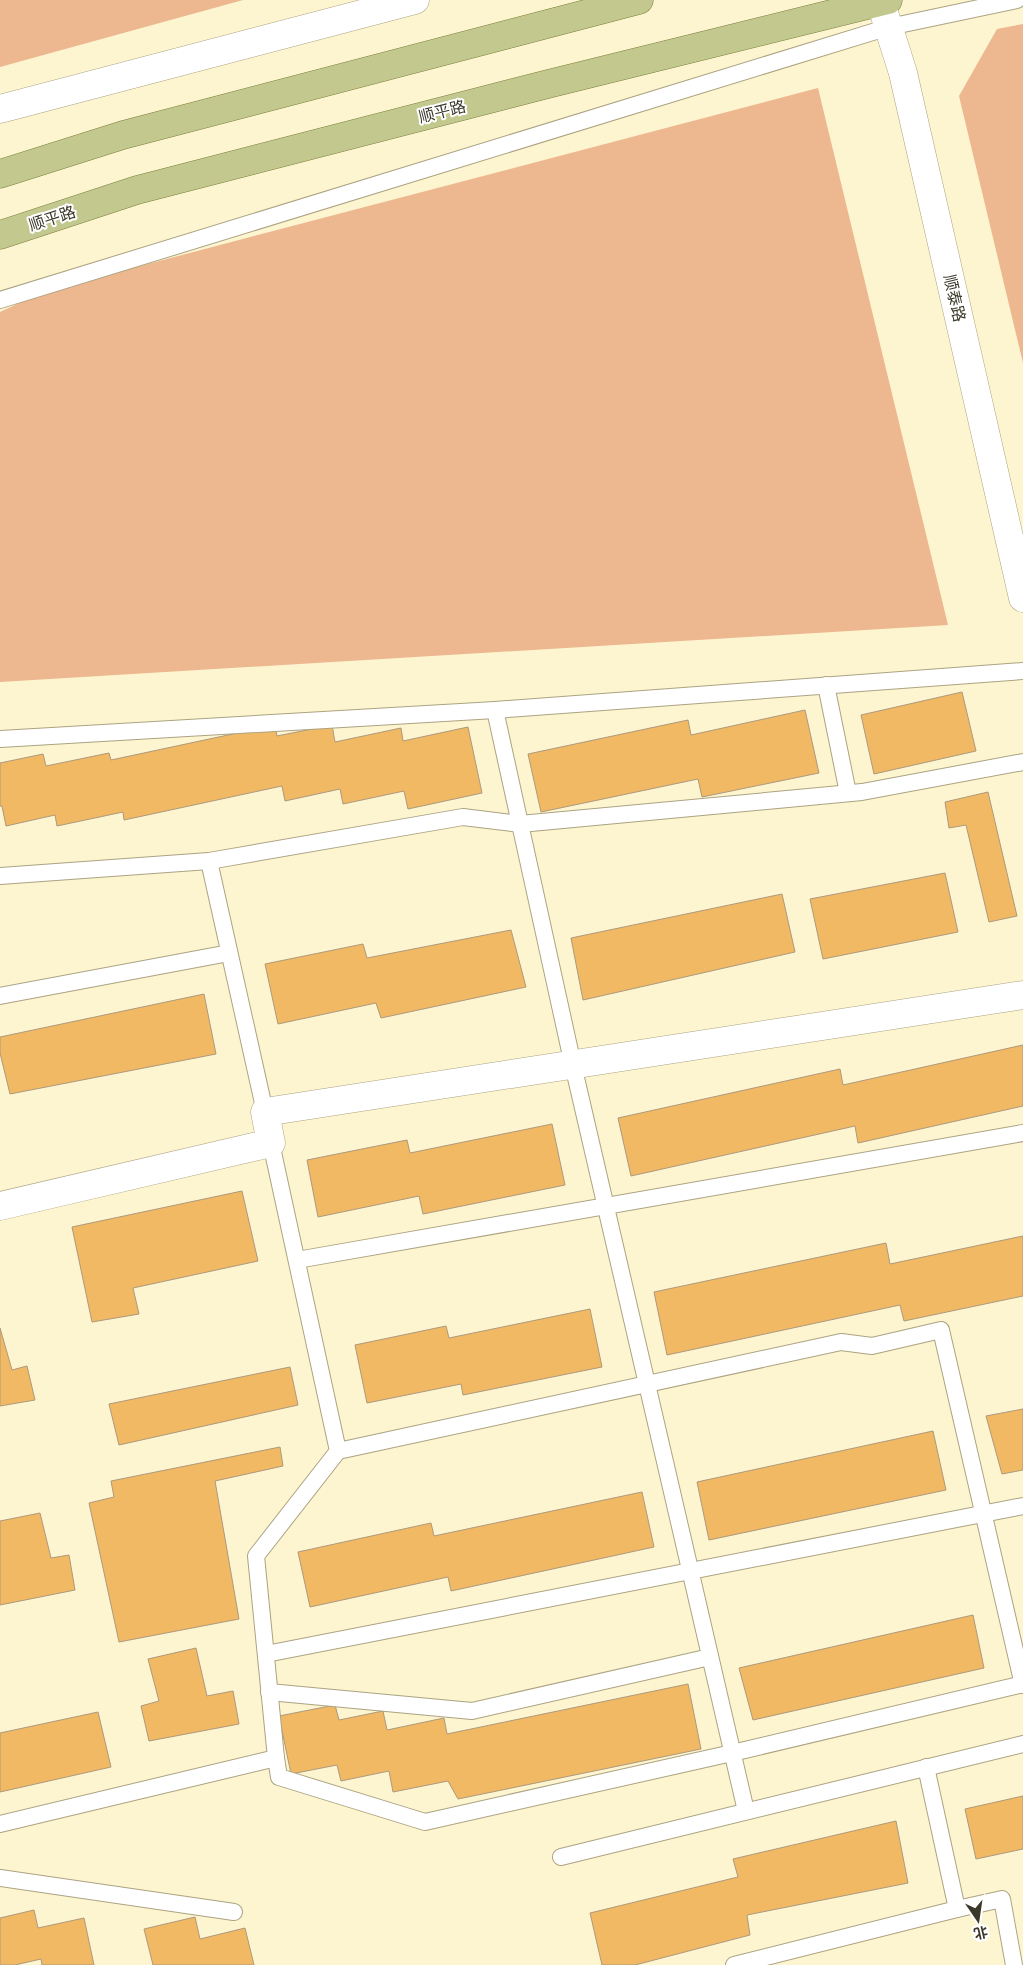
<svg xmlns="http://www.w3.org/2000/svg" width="1023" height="1965" viewBox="0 0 1023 1965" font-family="Karla,'Noto Sans SC',sans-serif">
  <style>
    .green { fill: #edb78f }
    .building { fill: #f1b964; stroke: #ad997c }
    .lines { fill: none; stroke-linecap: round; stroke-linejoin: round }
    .lane-casing { stroke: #aca382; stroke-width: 18 }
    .street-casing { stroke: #aca382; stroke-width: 29 }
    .secondary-casing { stroke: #aca382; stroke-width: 29 }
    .primary-casing { stroke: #797f3a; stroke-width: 29 }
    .lane { stroke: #fff; stroke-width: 16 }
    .street { stroke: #fff; stroke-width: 28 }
    .secondary { stroke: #fff; stroke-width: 28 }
    .primary { stroke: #c3c98e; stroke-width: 28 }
    .labels { text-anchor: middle; stroke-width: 4; stroke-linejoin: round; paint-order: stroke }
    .street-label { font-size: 16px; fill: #3b382a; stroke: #fff }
  </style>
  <rect width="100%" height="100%" fill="#fdf4d0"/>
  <g class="green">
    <polygon points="0,0 243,0 0,67"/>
    <polygon points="1023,24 1023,363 959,96 997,29"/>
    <polygon points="818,88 948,625 0,682 0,312 45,291"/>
  </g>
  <g class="building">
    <polygon points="962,692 976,751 874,774 861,715"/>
    <polygon points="805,710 819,773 702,797 698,779 541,812 528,754 688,720 691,735"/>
    <polygon points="275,725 277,736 332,725 335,742 401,728 403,741 468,727 482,793 408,809 404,791 343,804 340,789 285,801 282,786 124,820 123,812 57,826 55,815 6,826 2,806 0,806 0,763 43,754 46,766 109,753 111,760"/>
    <polygon points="988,792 1017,916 989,922 966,825 949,828 945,802"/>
    <polygon points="945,873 958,932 823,959 810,899"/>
    <polygon points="782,894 795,952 583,1000 571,938"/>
    <polygon points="511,930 526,987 381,1018 376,1003 278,1024 265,964 363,944 367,958"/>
    <polygon points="204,994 216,1054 10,1094 0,1053 0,1037"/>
    <polygon points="1023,1045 1023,1106 858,1143 855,1126 631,1176 618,1118 840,1069 843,1085"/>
    <polygon points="552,1124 565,1185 423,1214 419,1196 318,1217 307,1160 407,1140 410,1153"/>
    <polygon points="242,1191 258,1261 133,1288 139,1314 92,1322 72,1227"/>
    <polygon points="1023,1236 1023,1296 904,1321 900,1305 667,1355 654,1292 886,1243 890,1264"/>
    <polygon points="590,1309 602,1367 463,1395 461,1384 367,1403 355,1345 446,1326 449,1338"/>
    <polygon points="0,1328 12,1370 27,1366 35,1400 0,1406"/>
    <polygon points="290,1367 298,1405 119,1445 109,1404"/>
    <polygon points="1023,1409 1023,1470 1002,1474 986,1416"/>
    <polygon points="933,1431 946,1490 709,1540 697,1482"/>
    <polygon points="280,1447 283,1466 215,1481 239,1619 119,1642 89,1503 114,1497 111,1481"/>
    <polygon points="642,1492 654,1547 451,1591 448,1577 310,1607 298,1552 431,1523 434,1536"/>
    <polygon points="40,1513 51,1558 69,1555 75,1590 0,1605 0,1521"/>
    <polygon points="973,1615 984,1668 753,1720 739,1668"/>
    <polygon points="196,1648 207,1696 233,1691 239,1724 149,1741 141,1706 159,1701 148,1659"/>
    <polygon points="688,1684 701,1749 458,1799 448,1781 393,1792 389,1771 341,1781 337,1765 291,1774 279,1716 335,1705 339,1720 383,1711 387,1730 444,1718 447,1734"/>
    <polygon points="98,1712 111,1767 0,1792 0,1733"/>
    <polygon points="1023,1796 1023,1849 976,1859 965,1809"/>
    <polygon points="896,1821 908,1883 747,1915 750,1935 635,1965 602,1965 590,1913 738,1877 733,1859"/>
    <polygon points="34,1910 38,1928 84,1918 94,1965 42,1965 41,1959 15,1965 0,1965 0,1918"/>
    <polygon points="195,1917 200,1939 245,1928 254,1965 153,1965 144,1929"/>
  </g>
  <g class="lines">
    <g class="lane-casing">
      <g id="lane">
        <polyline points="0,300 889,27 1017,0"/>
        <polyline points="826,685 848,793"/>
        <polyline points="495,710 573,1065 746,1811"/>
        <polyline points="0,739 495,710 1023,671"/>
        <polyline points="209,861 265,1112"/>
        <polyline points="0,876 209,861 463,817 520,824 862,792 1023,762"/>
        <polyline points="0,996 229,953"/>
        <polyline points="297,1260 1023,1133"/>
        <polyline points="338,1451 841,1342 872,1346 941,1330 1023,1685"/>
        <polyline points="266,1654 1023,1506"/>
        <polyline points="269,1692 472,1711 710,1657"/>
        <polyline points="276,1758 279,1777 425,1822 732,1753 1023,1684"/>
        <polyline points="0,1824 276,1758 256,1556 338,1451 271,1143"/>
        <polyline points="561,1857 1023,1744"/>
        <polyline points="0,1878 234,1912"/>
        <polyline points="957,1909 1002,1899 1014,1965"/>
        <polyline points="734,1965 957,1909 926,1767"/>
      </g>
    </g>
    <g class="street-casing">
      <g id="street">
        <polyline points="0,109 415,0"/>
        <polyline points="0,1206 271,1143 265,1112 1023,995"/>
      </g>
    </g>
    <g class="secondary-casing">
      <polyline id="secondary" points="880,0 903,73 1023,598"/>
    </g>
    <g class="primary-casing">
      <g id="primary">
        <polyline points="0,174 123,135 639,0"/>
        <polyline points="0,235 137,190 548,84 888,0"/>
      </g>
    </g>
    <use href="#lane" class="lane"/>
    <use href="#street" class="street"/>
    <use href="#secondary" class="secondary"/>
    <use href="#primary" class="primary"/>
  </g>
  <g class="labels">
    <g class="street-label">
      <text transform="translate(442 111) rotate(-14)" y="6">顺平路</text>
      <text transform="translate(52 218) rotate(-18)" y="6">顺平路</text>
      <text transform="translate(955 298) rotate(77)" y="6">顺泰路</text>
    </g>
  </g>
  <g transform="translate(978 1920) rotate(167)" stroke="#ffffff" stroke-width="4" paint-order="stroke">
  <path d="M0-4L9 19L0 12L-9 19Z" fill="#3b382a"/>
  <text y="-8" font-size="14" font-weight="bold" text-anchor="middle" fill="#3b382a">北</text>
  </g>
</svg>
